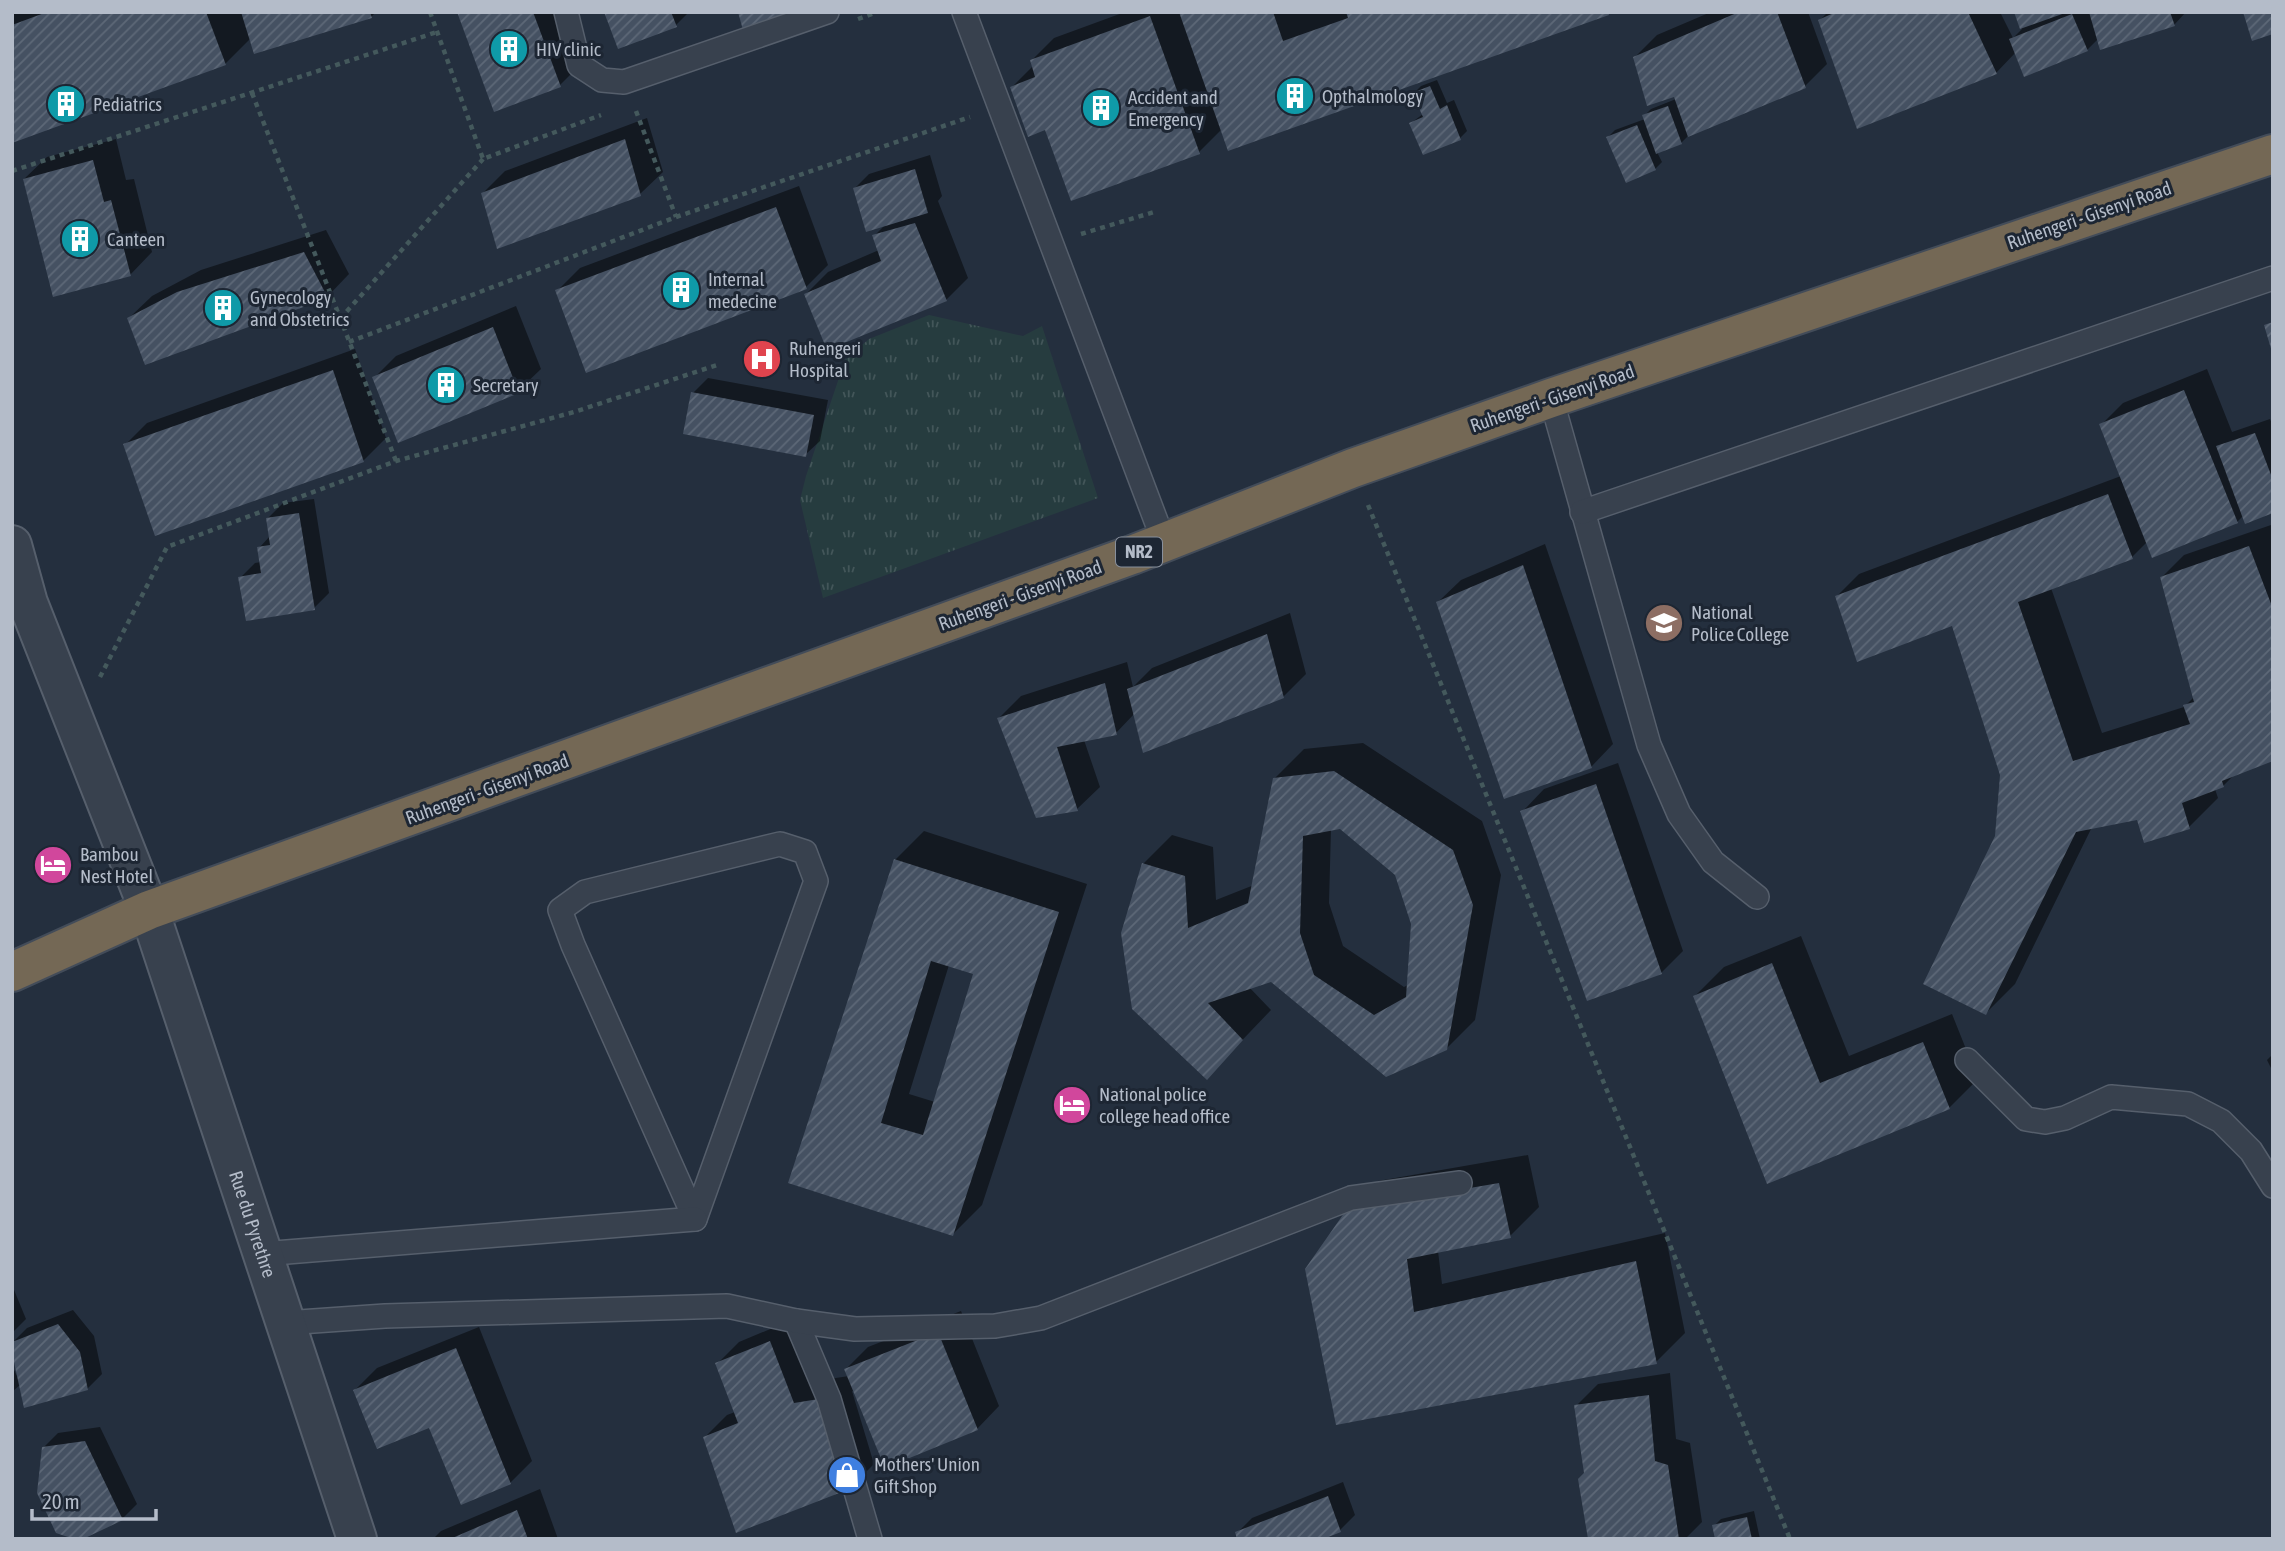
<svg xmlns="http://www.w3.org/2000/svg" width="2285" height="1551" viewBox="0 0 2285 1551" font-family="'Asap Condensed',sans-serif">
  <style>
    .grass { fill: url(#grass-tufts) }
    .shadow { fill: #0007; fill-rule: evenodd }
    .building { fill: url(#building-hatch); fill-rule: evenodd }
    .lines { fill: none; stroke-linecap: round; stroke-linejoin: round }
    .lane-casing { stroke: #565f6c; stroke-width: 26 }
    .street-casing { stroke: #565f6c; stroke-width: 42 }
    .highway-casing { stroke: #434c59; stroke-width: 42 }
    .path { stroke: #44595c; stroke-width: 4.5; stroke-dasharray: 5 5; stroke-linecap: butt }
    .lane { stroke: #38414e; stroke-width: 23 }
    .street { stroke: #38414e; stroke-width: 38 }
    .highway { stroke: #746855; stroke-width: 38 }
    .labels { text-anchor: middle; stroke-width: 6; stroke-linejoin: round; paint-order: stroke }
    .shield { fill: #1d2633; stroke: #878f9c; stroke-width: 2 }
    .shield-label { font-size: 18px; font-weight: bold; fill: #b4bcc9 }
    .poi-label { font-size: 19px; fill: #b4bcc9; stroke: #1d2633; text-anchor: start }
    .street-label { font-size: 19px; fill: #b4bcc9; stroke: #1d2633 }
  </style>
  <defs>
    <pattern id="grass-tufts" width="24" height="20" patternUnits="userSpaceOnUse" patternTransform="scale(1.75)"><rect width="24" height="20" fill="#263c3f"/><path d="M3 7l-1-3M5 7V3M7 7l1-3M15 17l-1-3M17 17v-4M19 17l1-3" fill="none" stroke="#435659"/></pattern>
    <pattern id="building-hatch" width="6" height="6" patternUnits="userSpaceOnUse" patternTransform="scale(1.75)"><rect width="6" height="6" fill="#455162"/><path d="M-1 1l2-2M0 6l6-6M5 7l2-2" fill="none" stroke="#5d6877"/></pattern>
  </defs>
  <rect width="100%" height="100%" fill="#242f3e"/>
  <polygon class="grass" points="929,315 1023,336 1042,326 1098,498 823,598 800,500 806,476 845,360 869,339"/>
  <g class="shadow">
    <polygon points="12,12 376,12 371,17 251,38 225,64 12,141"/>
    <polygon points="459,12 564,12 582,63 560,85"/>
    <polygon points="606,12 689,12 676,25"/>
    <polygon points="1125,12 1312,13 1609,12 1222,129 1199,152 1046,128 1012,87 1033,66 1032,60 1054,38"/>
    <polygon points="1711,12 1808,12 1827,64 1805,86 1688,136 1681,143 1657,152 1662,162 1655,169 1608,137 1615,130 1645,119 1644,116 1651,109 1676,99 1675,95 1635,57 1657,35"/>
    <polygon points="1828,12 2000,12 2013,38 2022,29 2016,12 2186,12 2174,25 2099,38 2087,50 2016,52 1996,73 1820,20"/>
    <polygon points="1437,80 1447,103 1454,100 1467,131 1460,138 1411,123 1423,114 1414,93 1421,86"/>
    <polygon points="647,118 663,172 640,194 483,193 505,171"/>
    <polygon points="116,139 126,180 134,179 152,252 130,275 24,179 47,157"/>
    <polygon points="930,155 942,196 938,201 968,278 946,300 806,294 828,272 879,250 874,236 886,224 854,189 869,174"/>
    <polygon points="799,186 828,265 806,287 557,291 580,268"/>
    <polygon points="326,230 349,274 327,297 129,318 152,296 201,270"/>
    <polygon points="516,306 541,369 518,391 374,378 396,356"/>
    <polygon points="355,349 386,438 363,461 125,445 147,423"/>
    <polygon points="2207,369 2232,432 2270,419 2273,426 2273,511 2244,515 2237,522 2148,541 2132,557 2051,588 2102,733 2184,707 2195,696 2162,577 2184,555 2271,525 2273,759 2235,774 2223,786 2215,789 2218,798 2189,827 2138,818 2092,827 2015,984 1986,1013 2001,775 1953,625 1837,596 1859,574 2121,476 2101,425 2123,403"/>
    <polygon points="708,378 828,400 820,441 805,455 693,393"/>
    <polygon points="314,499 329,593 314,608 240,578 255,563 261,562 259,548 270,536 268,518 283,503"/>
    <polygon points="1545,544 1613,744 1591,767 1438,602 1461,580"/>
    <polygon points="1290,613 1306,674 1283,697 1135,713 1116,733 1084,740 1100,787 1077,809 1037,816 999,718 1021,696 1127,662 1133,687 1152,668"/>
    <path d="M1363,743L1482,821L1501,875L1475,1020L1446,1049L1271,980L1249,987L1271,1010L1207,1077L1143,864L1172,835L1213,847L1216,900L1254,885L1275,778L1304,749ZM1341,827L1396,874L1412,924L1408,985L1404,987L1343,946L1329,903L1331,829Z"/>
    <polygon points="1618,763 1683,951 1661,973 1522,812 1544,789"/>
    <path d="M924,831L1087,884L982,1205L953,1234L791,1182L895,860ZM949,965L975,973L935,1102L909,1094Z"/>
    <polygon points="1801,936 1849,1056 1952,1014 1978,1079 1949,1108 1768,1181 1695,996 1724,967"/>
    <polygon points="2273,1054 2273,1072 2267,1060"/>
    <polygon points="1528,1155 1539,1207 1510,1236 1438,1251 1442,1284 1665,1233 1685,1333 1656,1362 1337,1423 1348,1210 1378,1181"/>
    <polygon points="12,1285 26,1319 12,1333"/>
    <polygon points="73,1310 94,1336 102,1374 87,1389 21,1384 12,1392 12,1366 18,1378 19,1378 12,1343 27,1328"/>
    <polygon points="961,1311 999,1406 977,1429 852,1391 874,1464 851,1487 705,1437 727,1415 735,1412 717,1364 739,1342 792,1320 816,1381 849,1376 846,1369 868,1347"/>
    <polygon points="479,1327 532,1461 510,1483 430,1425 355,1390 377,1368"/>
    <polygon points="1670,1373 1676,1439 1690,1443 1702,1522 1685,1539 1590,1539 1586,1473 1576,1406 1598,1384"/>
    <polygon points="100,1427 137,1504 122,1519 79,1539 43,1448 58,1433"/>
    <polygon points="1343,1482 1355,1515 1340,1530 1237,1533 1252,1518"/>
    <polygon points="540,1489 558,1539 433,1539 441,1531"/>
    <polygon points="1754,1511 1760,1539 1717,1539 1714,1526 1721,1519"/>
  </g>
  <g class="building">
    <polygon points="47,12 206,12 226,65 12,143 12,25"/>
    <polygon points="241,12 370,12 372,18 254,54"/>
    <polygon points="457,12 533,12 561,87 494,112"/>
    <polygon points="604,12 671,12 677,27 618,49"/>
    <polygon points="738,12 795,12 743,30"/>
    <polygon points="1179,12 1273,12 1283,41 1348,18 1346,12 1608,12 1609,15 1228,151"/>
    <polygon points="1739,12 1777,12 1806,88 1688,137 1674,97 1647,106 1633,57"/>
    <polygon points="1836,12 1968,12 1997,74 1857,129 1818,20"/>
    <polygon points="2014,12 2065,12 2065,13 2020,29"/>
    <polygon points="2089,12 2170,12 2175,26 2100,50"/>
    <polygon points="2243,12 2273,12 2273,34 2252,41"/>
    <polygon points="2072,14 2088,51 2024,77 2009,39"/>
    <polygon points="1150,16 1200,154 1071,201 1045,130 1028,137 1010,87 1035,77 1030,60"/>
    <polygon points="1430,86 1440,109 1447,105 1461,140 1423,155 1409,123 1423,117 1412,93"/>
    <polygon points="1668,106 1682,144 1656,154 1642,115"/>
    <polygon points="1637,125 1656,170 1626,183 1606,137"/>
    <polygon points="625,139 641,196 497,249 481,193"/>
    <polygon points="93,160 104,202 111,200 131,276 53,297 23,179"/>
    <polygon points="915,169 928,213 866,232 853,188"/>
    <polygon points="776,207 807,289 586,373 555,290"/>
    <polygon points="915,223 947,301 827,350 804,294 881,261 872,235"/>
    <polygon points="304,252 328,298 145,365 127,318 177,292"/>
    <polygon points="2273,322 2273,352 2272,352 2264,325"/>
    <polygon points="493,327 519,393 398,443 372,377"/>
    <polygon points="333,370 364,462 155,536 123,444"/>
    <polygon points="2184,390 2238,523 2152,558 2099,424"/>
    <polygon points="691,392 814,415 806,457 683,434"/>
    <polygon points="2255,433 2273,480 2273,513 2245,524 2216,446"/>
    <polygon points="2108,494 2133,559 2018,602 2073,761 2190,724 2183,705 2194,702 2160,577 2249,546 2273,609 2273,761 2222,781 2224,787 2182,803 2190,829 2144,843 2137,820 2076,832 1986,1015 1923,984 1995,836 2000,775 1952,626 1857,662 1835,596"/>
    <polygon points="299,513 315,610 246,621 238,577 261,573 257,547 270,545 266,518"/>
    <polygon points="1523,565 1592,768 1504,799 1436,602"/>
    <polygon points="1267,634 1284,698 1143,753 1127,689"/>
    <polygon points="1105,683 1117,735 1057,747 1078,811 1036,818 997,718"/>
    <path d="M1334,771L1453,850L1473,905L1447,1050L1386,1077L1271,982L1208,1003L1243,1040L1207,1080L1132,1009L1121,933L1142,863L1185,876L1188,928L1248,903L1273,778ZM1340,829L1395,875L1411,924L1406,997L1374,1015L1314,975L1300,933L1303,836Z"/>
    <polygon points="1596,784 1662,974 1587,1001 1520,811"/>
    <path d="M894,859L1059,912L953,1236L788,1183ZM931,961L973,974L923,1135L881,1123Z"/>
    <polygon points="1772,963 1820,1083 1923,1042 1950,1109 1767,1184 1693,996"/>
    <polygon points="1499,1183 1511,1238 1407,1259 1414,1312 1636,1261 1657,1364 1336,1425 1305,1269 1347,1209"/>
    <polygon points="58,1324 80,1352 88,1390 24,1408 12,1353 12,1342"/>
    <polygon points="938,1332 978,1430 885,1468 844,1369"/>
    <polygon points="770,1341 794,1403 825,1398 852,1488 736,1533 703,1437 738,1423 715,1363"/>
    <polygon points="456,1348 511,1484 461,1505 429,1428 377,1449 353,1390"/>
    <polygon points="1649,1395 1655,1461 1668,1465 1679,1539 1588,1539 1578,1479 1584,1473 1574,1405"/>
    <polygon points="85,1441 123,1520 83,1539 74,1539 56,1533 37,1493 42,1447"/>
    <polygon points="1328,1496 1341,1532 1323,1539 1237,1539 1235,1532"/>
    <polygon points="517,1510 528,1539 450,1539"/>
    <polygon points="1747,1517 1752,1539 1715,1539 1712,1525"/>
  </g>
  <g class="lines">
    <g class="lane-casing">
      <g id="lane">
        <polyline points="566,12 579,65 602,80 624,82 827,12"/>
        <polyline points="964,12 1164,542"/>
        <polyline points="1551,398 1649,745 1679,814 1713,862 1757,897"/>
        <polyline points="1582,512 2273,278"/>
        <polygon points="780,844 805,852 816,881 695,1219 573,945 560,910 585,892"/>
        <polyline points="1967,1060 2026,1119 2045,1122 2065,1118 2111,1097 2188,1104 2221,1121 2251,1151 2273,1186"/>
        <polyline points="262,1254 695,1219"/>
        <polyline points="796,1321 829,1399 870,1539"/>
        <polyline points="285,1323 385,1316 727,1306 796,1321 855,1329 995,1326 1041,1318 1351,1198 1460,1183"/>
      </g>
    </g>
    <g class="street-casing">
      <g id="street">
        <path id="s1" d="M12,545L28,603L149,910L357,1539"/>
      </g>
    </g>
    <g class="highway-casing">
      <polyline id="highway" points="12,972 149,910 1132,555 1353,468 1551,398 2273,154"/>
    </g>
    <g class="path">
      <polyline points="430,12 483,159 601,115"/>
      <polyline points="858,19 877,12"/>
      <polyline points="252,93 396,461"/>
      <polyline points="636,111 676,217"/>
      <polyline points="12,171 437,32"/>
      <polyline points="1081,234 1154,212"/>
      <polyline points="340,319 483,159"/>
      <polyline points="349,342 676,217 970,117"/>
      <polyline points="1368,505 1790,1539"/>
      <polyline points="100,677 167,547 396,461 574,412 717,365"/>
    </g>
    <use href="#lane" class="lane"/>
    <use href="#street" class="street"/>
    <use href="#highway" class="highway"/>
  </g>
  <defs>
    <g id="building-disc" transform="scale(2.0125)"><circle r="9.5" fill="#0f9aa8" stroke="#1d2633"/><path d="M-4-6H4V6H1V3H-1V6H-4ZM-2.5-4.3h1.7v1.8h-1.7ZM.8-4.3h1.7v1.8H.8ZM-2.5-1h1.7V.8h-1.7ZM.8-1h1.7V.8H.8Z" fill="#fff"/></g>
    <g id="hospital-disc" transform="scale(2.0125)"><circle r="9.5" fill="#e0444e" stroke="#1d2633"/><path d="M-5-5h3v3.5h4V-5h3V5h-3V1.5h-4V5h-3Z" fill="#fff"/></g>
    <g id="university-disc" transform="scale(2.0125)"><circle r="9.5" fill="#8d6e63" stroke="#1d2633"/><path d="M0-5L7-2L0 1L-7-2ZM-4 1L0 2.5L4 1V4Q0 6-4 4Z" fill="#fff"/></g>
    <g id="hotel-disc" transform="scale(2.0125)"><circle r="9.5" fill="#d1479c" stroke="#1d2633"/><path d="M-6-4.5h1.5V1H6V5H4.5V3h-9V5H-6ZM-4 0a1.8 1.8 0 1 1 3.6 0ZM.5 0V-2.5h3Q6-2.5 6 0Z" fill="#fff"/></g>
    <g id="shop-disc" transform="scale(2.0125)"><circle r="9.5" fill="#3f7fe0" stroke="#1d2633"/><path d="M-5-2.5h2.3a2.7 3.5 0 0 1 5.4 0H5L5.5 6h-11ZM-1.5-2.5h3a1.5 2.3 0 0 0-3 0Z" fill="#fff"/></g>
  </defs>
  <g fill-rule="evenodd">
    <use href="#building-disc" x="509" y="49"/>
    <use href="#building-disc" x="1295" y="96"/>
    <use href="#building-disc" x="66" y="104"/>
    <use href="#building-disc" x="1101" y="108"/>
    <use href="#building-disc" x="80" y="239"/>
    <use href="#building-disc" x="681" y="290"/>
    <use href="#building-disc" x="223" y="308"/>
    <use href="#hospital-disc" x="762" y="359"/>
    <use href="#building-disc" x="446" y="385"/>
    <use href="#university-disc" x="1664" y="623"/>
    <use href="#hotel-disc" x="53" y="865"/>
    <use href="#hotel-disc" x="1072" y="1105"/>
    <use href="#shop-disc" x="847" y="1475"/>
  </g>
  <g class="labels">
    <rect class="shield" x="1116" y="537.5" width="46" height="29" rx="5"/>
    <g class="shield-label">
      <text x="1139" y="558">NR2</text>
    </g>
    <g class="poi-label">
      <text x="536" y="56">HIV clinic</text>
      <text x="1322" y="103">Opthalmology</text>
      <text x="1128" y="104">Accident and<tspan x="1128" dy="22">Emergency</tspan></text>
      <text x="93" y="111">Pediatrics</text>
      <text x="107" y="246">Canteen</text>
      <text x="708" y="286">Internal<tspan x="708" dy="22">medecine</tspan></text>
      <text x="250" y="304">Gynecology<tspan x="250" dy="22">and Obstetrics</tspan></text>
      <text x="789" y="355">Ruhengeri<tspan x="789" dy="22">Hospital</tspan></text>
      <text x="473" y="392">Secretary</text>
      <text x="1691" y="619">National<tspan x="1691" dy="22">Police College</tspan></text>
      <text x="80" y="861">Bambou<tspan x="80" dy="22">Nest Hotel</tspan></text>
      <text x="1099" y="1101">National police<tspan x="1099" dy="22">college head office</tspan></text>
      <text x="874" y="1471">Mothers' Union<tspan x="874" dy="22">Gift Shop</tspan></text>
    </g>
    <g class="street-label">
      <text transform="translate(2089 215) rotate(-19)" y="7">Ruhengeri - Gisenyi Road</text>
      <text transform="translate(1552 398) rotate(-19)" y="7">Ruhengeri - Gisenyi Road</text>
      <text transform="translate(1020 595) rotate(-20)" y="7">Ruhengeri - Gisenyi Road</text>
      <text transform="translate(487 789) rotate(-20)" y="7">Ruhengeri - Gisenyi Road</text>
      <text dy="7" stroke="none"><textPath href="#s1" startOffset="721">Rue du Pyrethre</textPath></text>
    </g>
  </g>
  <rect width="2285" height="1551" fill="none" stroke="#b4bcc9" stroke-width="28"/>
  <path d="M32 1509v10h124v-10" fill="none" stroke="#b4bcc9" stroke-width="3.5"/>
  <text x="42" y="1509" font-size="21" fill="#b4bcc9" stroke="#1d2633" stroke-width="5" paint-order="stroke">20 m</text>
</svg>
